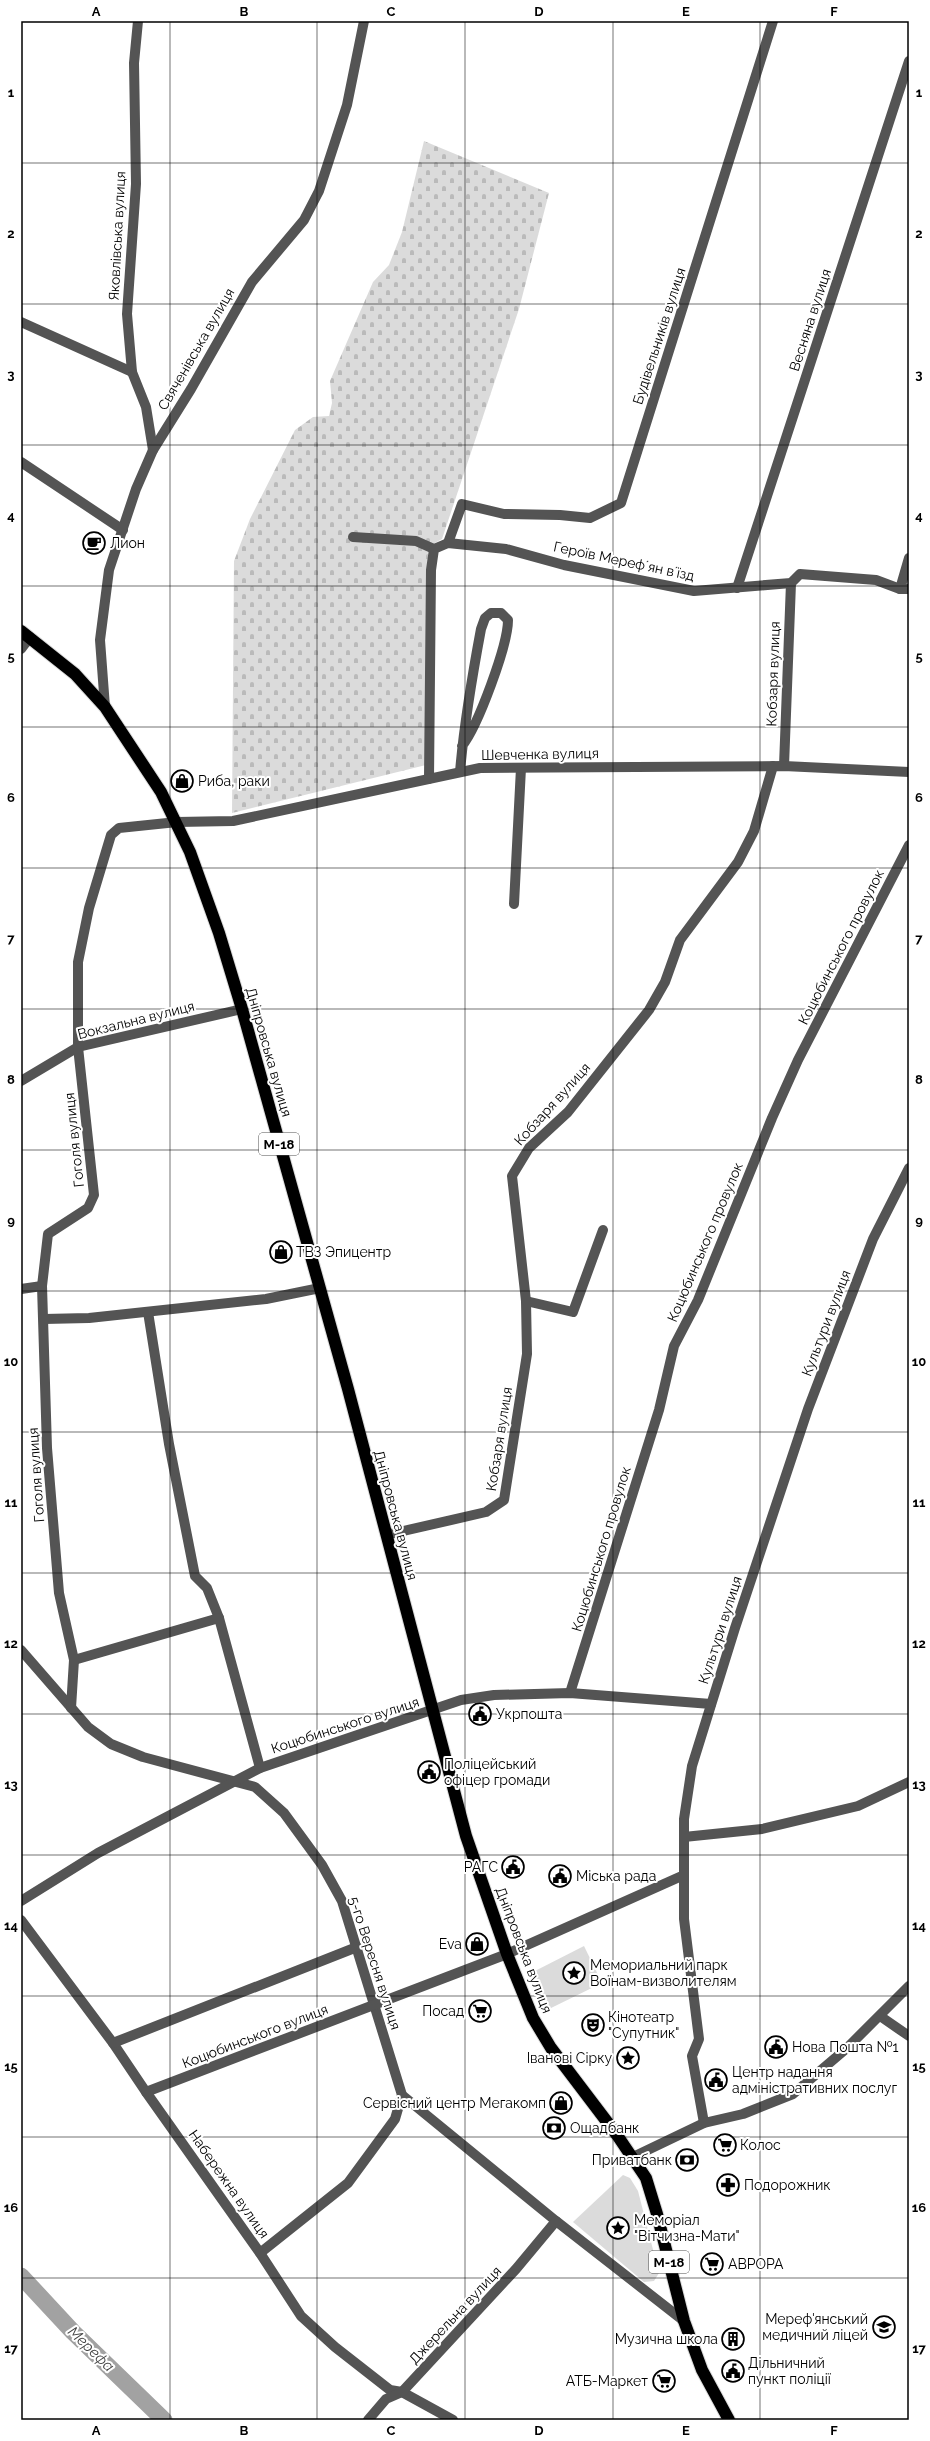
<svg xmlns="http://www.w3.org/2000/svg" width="930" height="2441" viewBox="0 0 930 2441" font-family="Raleway,sans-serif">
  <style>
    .green { fill: #dbdbdb }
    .cemetery { fill: url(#cemetery-stones) }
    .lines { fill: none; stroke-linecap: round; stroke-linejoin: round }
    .river { stroke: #a2a2a2; stroke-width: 17 }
    .highway-casing { stroke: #dbdbdb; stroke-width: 14 }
    .minor { stroke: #545454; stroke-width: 10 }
    .highway { stroke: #000; stroke-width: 12 }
    .grid { fill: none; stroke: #000; stroke-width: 1; stroke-opacity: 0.55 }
    .labels { text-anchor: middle; stroke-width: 4; stroke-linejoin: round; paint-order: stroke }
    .shield { fill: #fff; stroke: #4c4c4c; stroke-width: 1 }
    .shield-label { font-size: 13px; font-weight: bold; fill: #000 }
    .street-label { font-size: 14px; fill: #000; stroke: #fff }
    .poi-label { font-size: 14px; fill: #000; stroke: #fff; text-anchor: start }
    .water-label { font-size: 15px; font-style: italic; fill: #434343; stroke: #fff }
    .neatline { fill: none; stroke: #000; stroke-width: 1.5 }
    .grid-label { font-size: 13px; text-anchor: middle; font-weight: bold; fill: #000 }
  </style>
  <defs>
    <pattern id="cemetery-stones" width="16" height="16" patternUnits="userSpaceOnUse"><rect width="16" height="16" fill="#dbdbdb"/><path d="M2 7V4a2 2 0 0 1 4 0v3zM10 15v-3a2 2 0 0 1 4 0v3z" fill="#bababa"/></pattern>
  </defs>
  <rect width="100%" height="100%" fill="#fff"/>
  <g class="green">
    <polygon points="584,1946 602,1983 549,2009 531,1973"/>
    <polygon points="623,2175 630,2178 638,2191 659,2273 654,2281 644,2282 573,2222"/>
  </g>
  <polygon class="cemetery" points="424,141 549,193 519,309 442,539 428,547 426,765 232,813 234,561 250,519 295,430 313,417 329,416 332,403 330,381 373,282 389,265 402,232"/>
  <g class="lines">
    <polyline class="river" points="21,2276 73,2332 164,2420"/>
    <g class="highway-casing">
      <polyline id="highway" points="21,631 75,674 105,707 161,792 190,852 219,933 242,1009 348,1389 466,1836 507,1954 533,2018 551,2048 617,2135 646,2178 657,2214 684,2321 702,2370 729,2420"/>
    </g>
    <g class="minor">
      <polyline points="138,21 134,63 136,184 127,314 132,372 146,407 153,450"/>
      <polyline points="21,322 132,372"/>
      <polyline points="21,462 123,530"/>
      <polyline points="353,537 416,541 434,549"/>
      <polyline points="448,543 462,504 504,514 560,515 590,518 621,503 773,21"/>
      <polyline points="737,588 909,61"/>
      <polyline points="900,589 909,558"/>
      <polyline points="21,649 30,637"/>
      <polyline points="105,707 100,640 109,570 136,489 153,450 191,389 252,282 304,220 319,191 347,105 364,21"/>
      <polyline points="784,766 791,583"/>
      <path d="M460,772C464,724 472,677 481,629L485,618L491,613H501L508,620C508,645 478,726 462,746"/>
      <polyline points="429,779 431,570 434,549 448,543 506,549 564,565 694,591 791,583 800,574 876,580 900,589 909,589"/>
      <polyline points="514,904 521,768"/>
      <polyline points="21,1081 78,1047 242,1009"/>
      <polyline points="21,1289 42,1286"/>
      <polyline points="526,1301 573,1312 603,1230"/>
      <polyline points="148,1312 169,1444 195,1576 207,1588 219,1618"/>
      <polyline points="44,1319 89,1318 266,1299 320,1288"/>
      <polyline points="386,1535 486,1512 504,1500 527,1354 526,1301 512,1176 529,1148 568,1112 649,1010 665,982 680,940 738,862 754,831 773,766"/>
      <polyline points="21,1650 88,1727 111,1744 143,1757 255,1787 284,1813 322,1865 342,1901 402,2095 556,2221 684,2321"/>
      <polyline points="74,1660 219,1618 260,1768"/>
      <polyline points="570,1693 659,1410 674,1346 698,1300 772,1118 798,1060 909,845"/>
      <polyline points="71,1708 74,1660 59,1593 47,1448 42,1286 48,1234 88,1208 94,1195 78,1047 78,962 89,908 111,835 119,828 177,822 233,821 480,768 784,766 909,772"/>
      <polyline points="684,1837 762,1829 858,1806 909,1782"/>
      <polyline points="21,1901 98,1853 260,1768 461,1700 494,1695 570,1693 711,1704"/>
      <polyline points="21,1920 113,2043 146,2092 260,2253 301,2316 335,2347 390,2390 402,2392 453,2420"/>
      <polyline points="880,2016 909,2036"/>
      <polyline points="113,2043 357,1947"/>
      <polyline points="146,2092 507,1954 684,1875"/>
      <polyline points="704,2123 692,2056 699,2039 684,1919 684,1819 692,1766 735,1628 808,1409 873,1239 909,1168"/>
      <polyline points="633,2157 704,2123 743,2114 793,2094 847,2048 909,1986"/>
      <polyline points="260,2253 348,2183 395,2119 402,2095"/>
      <polyline points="368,2420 386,2399 402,2392 516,2269 556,2221"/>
    </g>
    <use href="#highway" class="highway"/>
  </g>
  <path class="grid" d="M170,21V2420M317,21V2420M465,21V2420M613,21V2420M760,21V2420M21,163H909M21,304H909M21,445H909M21,586H909M21,727H909M21,868H909M21,1009H909M21,1150H909M21,1291H909M21,1432H909M21,1573H909M21,1714H909M21,1855H909M21,1996H909M21,2137H909M21,2278H909"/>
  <defs>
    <g id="cafe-ring" transform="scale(1.15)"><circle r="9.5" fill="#fff" stroke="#000" stroke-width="1.5"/><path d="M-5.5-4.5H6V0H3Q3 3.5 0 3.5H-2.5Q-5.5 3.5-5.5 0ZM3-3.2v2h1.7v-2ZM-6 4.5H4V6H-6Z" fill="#000"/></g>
    <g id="shop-ring" transform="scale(1.15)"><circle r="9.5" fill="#fff" stroke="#000" stroke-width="1.5"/><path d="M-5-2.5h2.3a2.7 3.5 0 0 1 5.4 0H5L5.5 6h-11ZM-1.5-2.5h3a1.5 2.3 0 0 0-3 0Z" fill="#000"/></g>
    <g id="civic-ring" transform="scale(1.15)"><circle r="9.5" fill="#fff" stroke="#000" stroke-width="1.5"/><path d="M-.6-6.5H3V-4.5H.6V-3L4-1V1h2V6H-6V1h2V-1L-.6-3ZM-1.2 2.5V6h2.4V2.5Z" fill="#000"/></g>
    <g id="sight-ring" transform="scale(1.15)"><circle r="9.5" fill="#fff" stroke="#000" stroke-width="1.5"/><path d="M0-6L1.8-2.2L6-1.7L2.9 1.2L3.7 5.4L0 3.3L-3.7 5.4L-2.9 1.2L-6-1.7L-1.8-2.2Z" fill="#000"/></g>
    <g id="supermarket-ring" transform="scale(1.15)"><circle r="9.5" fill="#fff" stroke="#000" stroke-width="1.5"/><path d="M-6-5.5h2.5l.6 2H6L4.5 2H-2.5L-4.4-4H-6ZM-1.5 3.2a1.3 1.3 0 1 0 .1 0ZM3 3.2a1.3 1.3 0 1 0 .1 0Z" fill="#000"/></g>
    <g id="theatre-ring" transform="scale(1.15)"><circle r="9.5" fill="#fff" stroke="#000" stroke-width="1.5"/><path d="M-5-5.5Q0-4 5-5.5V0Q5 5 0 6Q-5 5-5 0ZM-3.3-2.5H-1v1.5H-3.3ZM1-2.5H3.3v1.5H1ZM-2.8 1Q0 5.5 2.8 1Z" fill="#000"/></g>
    <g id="bank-ring" transform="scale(1.15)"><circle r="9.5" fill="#fff" stroke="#000" stroke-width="1.5"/><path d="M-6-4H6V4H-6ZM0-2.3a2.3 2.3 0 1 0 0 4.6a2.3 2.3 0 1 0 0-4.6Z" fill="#000"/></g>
    <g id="pharmacy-ring" transform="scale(1.15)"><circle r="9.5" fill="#fff" stroke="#000" stroke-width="1.5"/><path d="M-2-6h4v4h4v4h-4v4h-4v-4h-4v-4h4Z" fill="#000"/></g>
    <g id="school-ring" transform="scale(1.15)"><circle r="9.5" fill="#fff" stroke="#000" stroke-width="1.5"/><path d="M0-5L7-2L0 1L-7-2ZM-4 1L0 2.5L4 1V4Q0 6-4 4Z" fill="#000"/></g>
    <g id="building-ring" transform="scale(1.15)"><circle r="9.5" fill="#fff" stroke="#000" stroke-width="1.5"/><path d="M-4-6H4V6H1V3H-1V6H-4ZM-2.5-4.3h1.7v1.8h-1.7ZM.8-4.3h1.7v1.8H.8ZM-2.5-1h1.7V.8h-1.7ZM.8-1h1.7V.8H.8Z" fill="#000"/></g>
  </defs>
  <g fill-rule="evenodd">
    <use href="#cafe-ring" x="94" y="543"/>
    <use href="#shop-ring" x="182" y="781"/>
    <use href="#shop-ring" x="281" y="1252"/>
    <use href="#civic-ring" x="480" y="1714"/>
    <use href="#civic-ring" x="429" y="1772"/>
    <use href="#civic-ring" x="513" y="1867"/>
    <use href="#civic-ring" x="560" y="1876"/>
    <use href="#shop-ring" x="477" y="1944"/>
    <use href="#sight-ring" x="574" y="1973"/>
    <use href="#supermarket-ring" x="480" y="2011"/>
    <use href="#theatre-ring" x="593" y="2025"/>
    <use href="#civic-ring" x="776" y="2047"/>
    <use href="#sight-ring" x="628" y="2058"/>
    <use href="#civic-ring" x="716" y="2080"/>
    <use href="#shop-ring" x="561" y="2103"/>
    <use href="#bank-ring" x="554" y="2128"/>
    <use href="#supermarket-ring" x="725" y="2145"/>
    <use href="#bank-ring" x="687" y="2160"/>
    <use href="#pharmacy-ring" x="728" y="2185"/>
    <use href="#sight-ring" x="618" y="2228"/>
    <use href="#supermarket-ring" x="712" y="2264"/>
    <use href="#school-ring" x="884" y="2327"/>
    <use href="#building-ring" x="733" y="2339"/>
    <use href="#civic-ring" x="733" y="2371"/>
    <use href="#supermarket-ring" x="664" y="2381"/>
  </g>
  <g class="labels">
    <g class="shield">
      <rect x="259" y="1133" width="40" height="22" rx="3"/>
      <rect x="649" y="2251" width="40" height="22" rx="3"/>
    </g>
    <g class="shield-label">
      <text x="279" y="1149">М-18</text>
      <text x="669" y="2267">М-18</text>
    </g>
    <g class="street-label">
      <text transform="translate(117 236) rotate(-87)" y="5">Яковлівська вулиця</text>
      <text transform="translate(810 320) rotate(-72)" y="5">Весняна вулиця</text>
      <text transform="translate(659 336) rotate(-72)" y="5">Будівельників вулиця</text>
      <text transform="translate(196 349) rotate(-60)" y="5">Свяченівська вулиця</text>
      <text transform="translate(624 561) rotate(12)" y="5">Героїв Мерефʼян вʼїзд</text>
      <text transform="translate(773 674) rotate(-88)" y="5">Кобзаря вулиця</text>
      <text transform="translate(540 754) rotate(-1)" y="5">Шевченка вулиця</text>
      <text transform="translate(841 947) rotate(-63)" y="5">Коцюбинського провулок</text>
      <text transform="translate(136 1020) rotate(-14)" y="5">Вокзальна вулиця</text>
      <text transform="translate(269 1052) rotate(74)" y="5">Дніпровська вулиця</text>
      <text transform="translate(552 1104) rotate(-48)" y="5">Кобзаря вулиця</text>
      <text transform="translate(74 1140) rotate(-96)" y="5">Гоголя вулиця</text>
      <text transform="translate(705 1242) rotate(-67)" y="5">Коцюбинського провулок</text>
      <text transform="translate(826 1323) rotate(-69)" y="5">Культури вулиця</text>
      <text transform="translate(499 1439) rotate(-81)" y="5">Кобзаря вулиця</text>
      <text transform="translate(36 1475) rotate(-94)" y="5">Гоголя вулиця</text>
      <text transform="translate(396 1515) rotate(75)" y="5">Дніпровська вулиця</text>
      <text transform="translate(601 1549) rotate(-73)" y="5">Коцюбинського провулок</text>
      <text transform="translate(720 1630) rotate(-72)" y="5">Культури вулиця</text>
      <text transform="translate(345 1725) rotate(-18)" y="5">Коцюбинського вулиця</text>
      <text transform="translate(524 1950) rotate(69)" y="5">Дніпровська вулиця</text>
      <text transform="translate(375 1963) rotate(72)" y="5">5-го Вересня вулиця</text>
      <text transform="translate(255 2036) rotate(-21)" y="5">Коцюбинського вулиця</text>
      <text transform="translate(229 2184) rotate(55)" y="5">Набережна вулиця</text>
      <text transform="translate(455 2315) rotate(-47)" y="5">Джерельна вулиця</text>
    </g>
    <g class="poi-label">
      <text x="110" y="548">Лион</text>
      <text x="198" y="786">Риба, раки</text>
      <text x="296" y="1257">ТВЗ Эпицентр</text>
      <text x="496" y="1719">Укрпошта</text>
      <text x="444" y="1769">Поліцейський<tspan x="444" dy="16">офіцер громади</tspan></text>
      <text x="498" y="1872" text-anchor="end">РАГС</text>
      <text x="576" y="1881">Міська рада</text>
      <text x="462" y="1949" text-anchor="end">Eva</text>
      <text x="590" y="1970">Мемориальний парк<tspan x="590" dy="16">Воїнам-визволителям</tspan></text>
      <text x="464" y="2016" text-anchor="end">Посад</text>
      <text x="608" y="2022">Кінотеатр<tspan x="608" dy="16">"Супутник"</tspan></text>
      <text x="792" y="2052">Нова Пошта №1</text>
      <text x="612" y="2063" text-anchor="end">Іванові Сірку</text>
      <text x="732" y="2077">Центр надання<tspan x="732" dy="16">адміністративних послуг</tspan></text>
      <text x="546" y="2108" text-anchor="end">Сервісний центр Мегакомп</text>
      <text x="570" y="2133">Ощадбанк</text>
      <text x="740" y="2150">Колос</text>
      <text x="672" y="2165" text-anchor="end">Приватбанк</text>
      <text x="744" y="2190">Подорожник</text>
      <text x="634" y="2225">Меморіал<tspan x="634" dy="16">"Вітчизна-Мати"</tspan></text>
      <text x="728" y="2269">АВРОРА</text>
      <text x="868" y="2324" text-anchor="end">Мереф'янський<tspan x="868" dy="16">медичний ліцей</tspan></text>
      <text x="718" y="2344" text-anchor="end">Музична школа</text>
      <text x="748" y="2368">Дільничний<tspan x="748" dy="16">пункт поліції</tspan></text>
      <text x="648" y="2386" text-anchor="end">АТБ-Маркет</text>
    </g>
    <g class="water-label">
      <text transform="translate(91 2349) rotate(44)" y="5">Мерефа</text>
    </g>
  </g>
  <rect width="930" height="2441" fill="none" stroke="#ffffff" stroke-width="44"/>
  <rect x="22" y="22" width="886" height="2397" class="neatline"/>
  <g class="grid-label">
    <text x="96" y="16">A</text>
    <text x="244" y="16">B</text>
    <text x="391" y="16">C</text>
    <text x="539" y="16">D</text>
    <text x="686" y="16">E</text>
    <text x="834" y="16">F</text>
    <text x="11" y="97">1</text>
    <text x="919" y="97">1</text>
    <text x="11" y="238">2</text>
    <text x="919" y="238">2</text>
    <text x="11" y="379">3</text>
    <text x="919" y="379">3</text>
    <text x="11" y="520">4</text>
    <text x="919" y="520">4</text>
    <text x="11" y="661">5</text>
    <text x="919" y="661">5</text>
    <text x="11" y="802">6</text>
    <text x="919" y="802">6</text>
    <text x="11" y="943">7</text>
    <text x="919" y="943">7</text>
    <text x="11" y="1084">8</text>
    <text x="919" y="1084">8</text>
    <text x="11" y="1225">9</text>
    <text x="919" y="1225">9</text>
    <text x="11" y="1366">10</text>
    <text x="919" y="1366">10</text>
    <text x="11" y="1507">11</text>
    <text x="919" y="1507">11</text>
    <text x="11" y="1648">12</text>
    <text x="919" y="1648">12</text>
    <text x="11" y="1789">13</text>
    <text x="919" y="1789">13</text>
    <text x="11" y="1930">14</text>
    <text x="919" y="1930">14</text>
    <text x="11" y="2071">15</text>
    <text x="919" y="2071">15</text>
    <text x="11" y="2212">16</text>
    <text x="919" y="2212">16</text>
    <text x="11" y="2353">17</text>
    <text x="919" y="2353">17</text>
    <text x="96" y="2435">A</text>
    <text x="244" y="2435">B</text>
    <text x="391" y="2435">C</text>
    <text x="539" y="2435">D</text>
    <text x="686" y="2435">E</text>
    <text x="834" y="2435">F</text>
  </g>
</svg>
